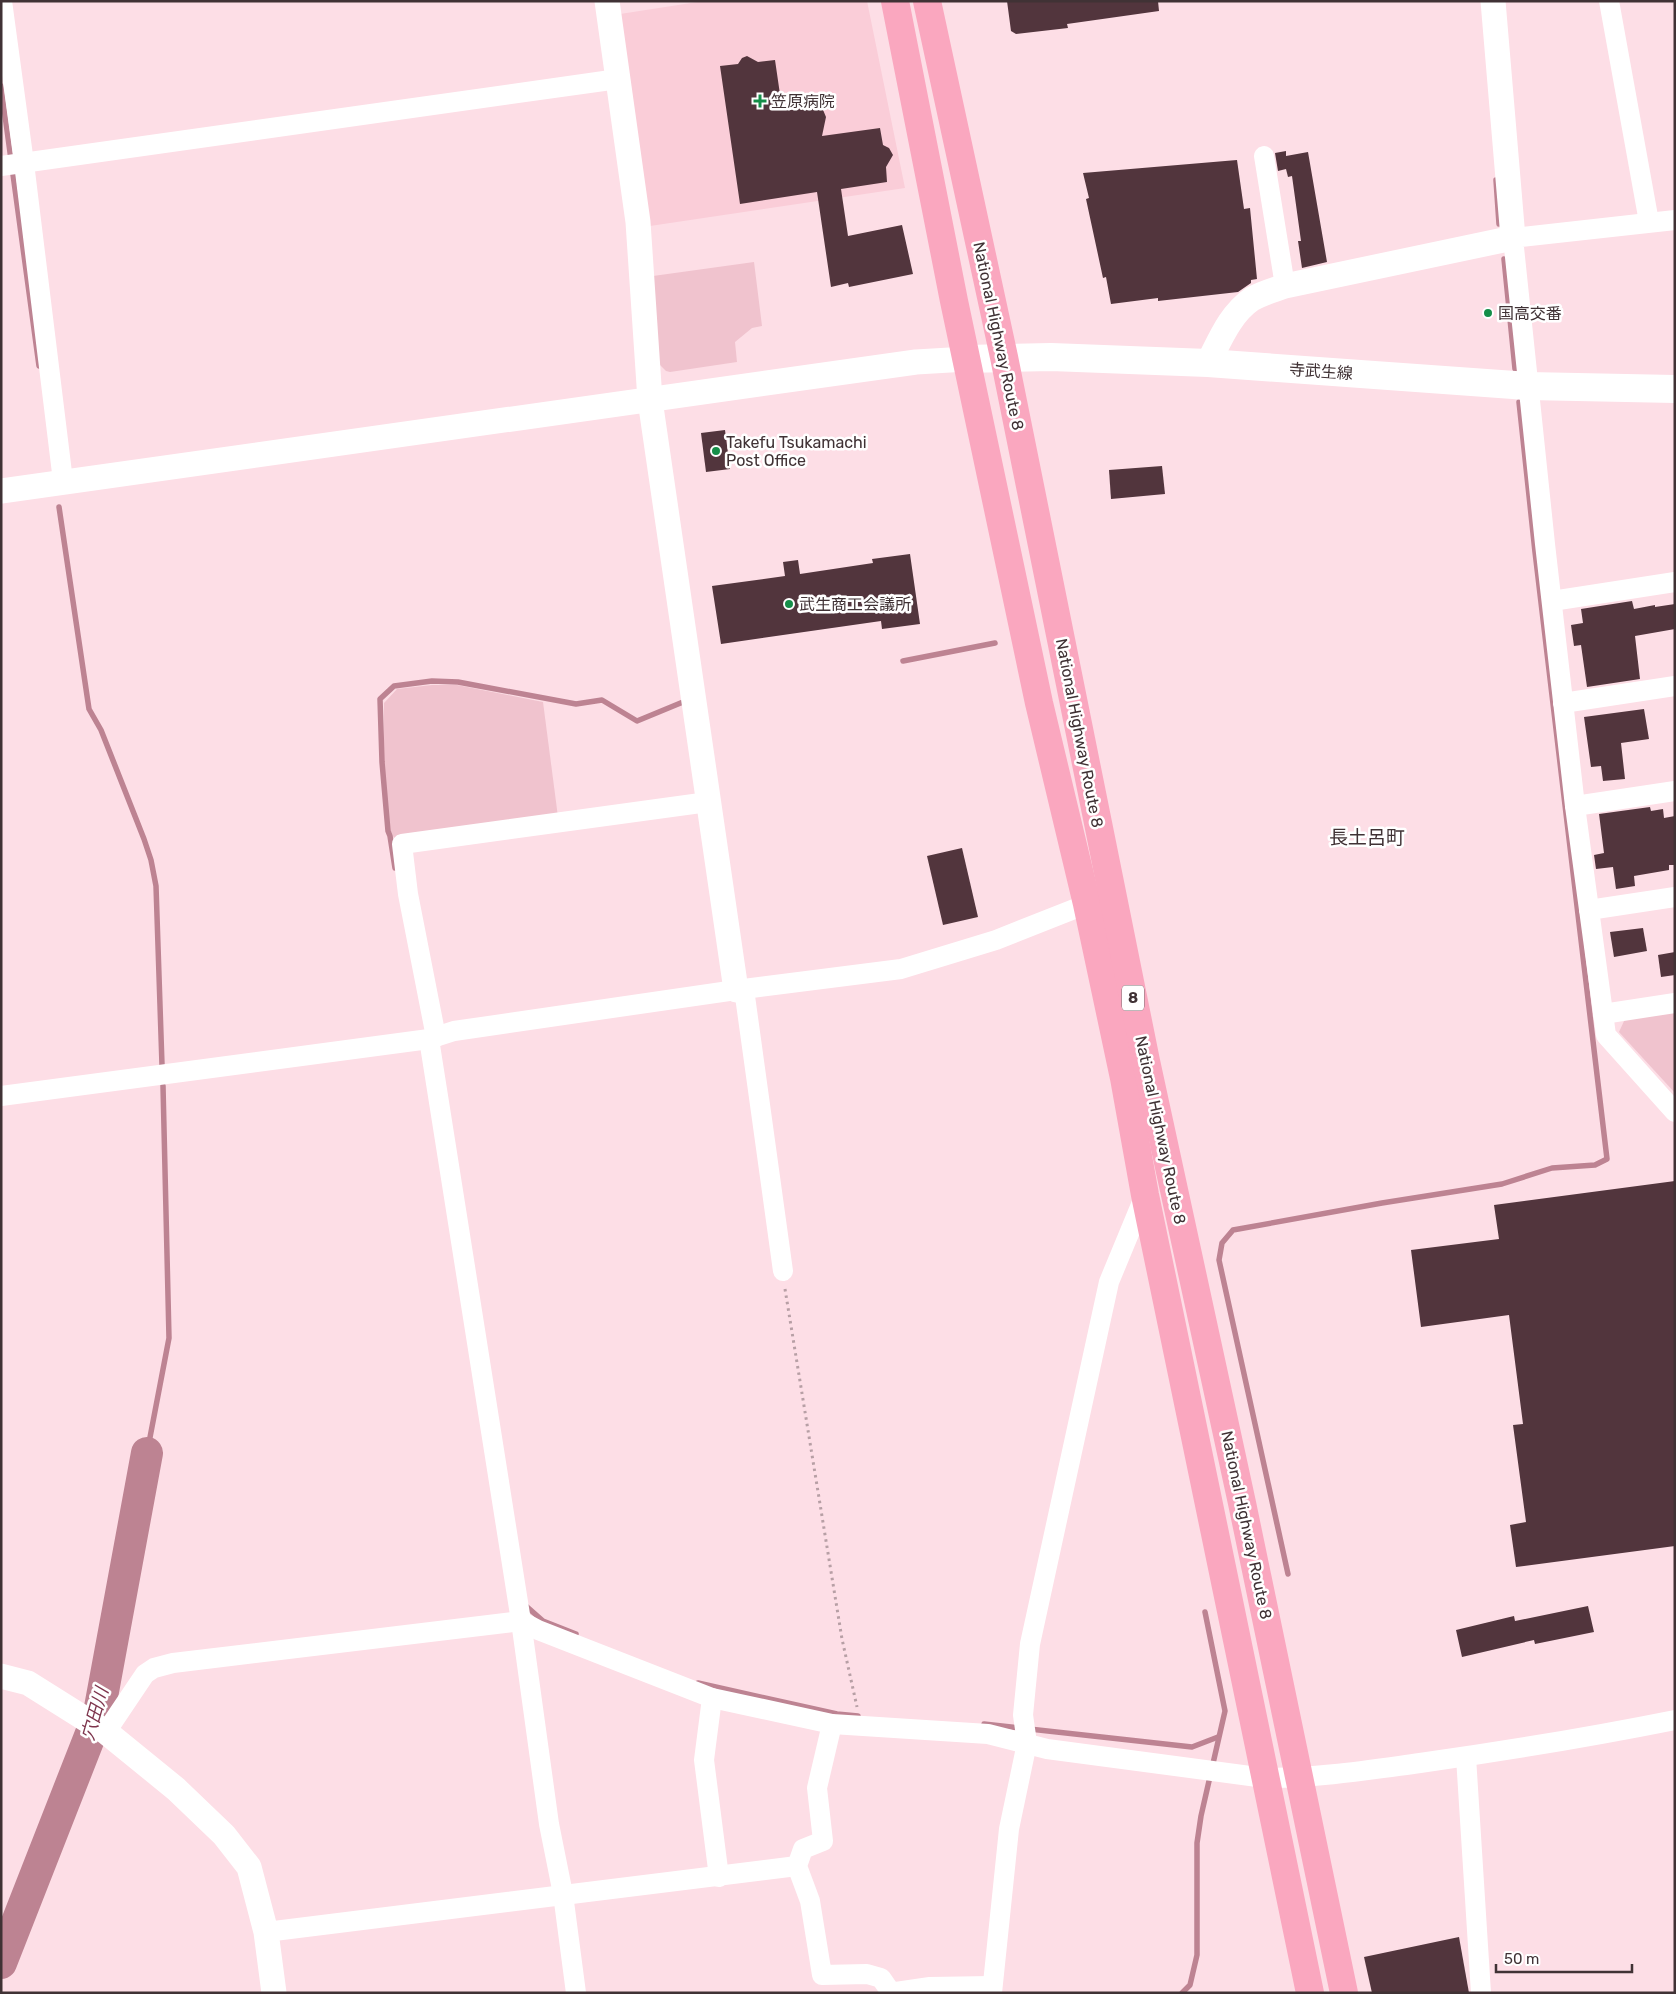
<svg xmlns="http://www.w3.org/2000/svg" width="1676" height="1994" viewBox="0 0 1676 1994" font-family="Rubik,'Noto Sans JP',sans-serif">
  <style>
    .built { fill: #facdd8 }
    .green { fill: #f0c3ce }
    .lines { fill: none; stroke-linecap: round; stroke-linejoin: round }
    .stream { stroke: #bd8392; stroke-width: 5.5 }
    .river { stroke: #bd8392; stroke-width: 32 }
    .building { fill: #52353d }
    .path { stroke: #b79fa5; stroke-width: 3; stroke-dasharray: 2.5 4; stroke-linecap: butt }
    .minor { stroke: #fff; stroke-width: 20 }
    .tertiary { stroke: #fff; stroke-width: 25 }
    .secondary { stroke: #fff; stroke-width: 28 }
    .trunk { stroke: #faa7bf; stroke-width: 28 }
    .poi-dot { fill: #158e49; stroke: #fff; stroke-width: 2 }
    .labels { text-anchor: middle; stroke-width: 5; stroke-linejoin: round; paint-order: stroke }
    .shield { fill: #fff; stroke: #797072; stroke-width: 1 }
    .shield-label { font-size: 15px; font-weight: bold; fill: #403235 }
    .poi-label { font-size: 16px; fill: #403235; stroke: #fff; text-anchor: start }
    .street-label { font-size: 16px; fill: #403235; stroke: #fff }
    .water-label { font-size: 18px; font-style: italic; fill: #7e354d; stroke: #fff }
    .quarter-label { font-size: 19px; fill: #403235; stroke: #fff }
  </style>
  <rect width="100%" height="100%" fill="#fddee6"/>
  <polygon class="built" points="704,1 867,1 905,188 650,226 620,14"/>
  <g class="green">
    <polygon points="754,262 762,326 752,328 735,342 737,362 670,372 666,371 658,363 653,276"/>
    <polygon points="432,685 457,685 543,702 558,817 394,838 390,830 384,764 384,703 397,689"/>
    <polygon points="1675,1011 1675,1093 1619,1032 1625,1019"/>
  </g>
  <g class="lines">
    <g class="stream">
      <polyline points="1,86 39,366"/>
      <polyline points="1496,180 1499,224"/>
      <polyline points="1504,259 1515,369"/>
      <polyline points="59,507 89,709 101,730 144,839 151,860 156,886 162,1065"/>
      <polyline points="903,661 995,643"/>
      <polyline points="395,868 390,836 388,831 382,762 380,699 394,686 432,681 458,682 576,704 602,700 637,721 683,702"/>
      <polyline points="147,1453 169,1338 163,1086"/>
      <polyline points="1288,1574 1219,1260 1222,1243 1233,1230 1382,1203 1502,1184 1552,1168 1595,1165 1607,1159 1535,552 1519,402"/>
      <polyline points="526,1606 543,1621 576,1634"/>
      <polyline points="698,1683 837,1714 858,1716"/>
      <polyline points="984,1724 1192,1747 1218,1737"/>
      <polyline points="1182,1993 1190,1985 1197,1955 1197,1843 1201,1816 1225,1711 1205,1612"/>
    </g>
    <polyline class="river" points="1,1963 99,1713 147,1453"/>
  </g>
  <g class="building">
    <polygon points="1007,1 1158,1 1159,11 1067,24 1068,28 1016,34 1011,31"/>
    <polygon points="747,56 758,62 775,60 782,108 805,99 817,101 821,105 826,117 822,136 880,128 883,145 889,148 893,155 886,167 887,182 841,189 848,236 902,225 913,274 849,287 848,283 831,287 817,192 740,204 720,66 738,64 742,58"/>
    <polygon points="1286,151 1286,156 1308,152 1327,262 1302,268 1298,241 1301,241 1292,176 1288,177 1286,169 1278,171 1275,153"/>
    <polygon points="1237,160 1244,209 1250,208 1257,279 1251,280 1251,283 1238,292 1158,301 1158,298 1111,304 1106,277 1103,278 1086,199 1089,198 1083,173"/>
    <polygon points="725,430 730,469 706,472 701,433"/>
    <polygon points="1162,466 1165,494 1111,499 1109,470"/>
    <polygon points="910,554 920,624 882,629 881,621 721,644 712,586 785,576 783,562 798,560 800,574 873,563 872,559"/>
    <polygon points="1632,601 1634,609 1655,605 1655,607 1675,604 1675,629 1635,636 1640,679 1587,687 1581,645 1574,646 1571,625 1583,623 1581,609"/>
    <polygon points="1644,709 1649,739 1621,743 1625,779 1603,781 1601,766 1591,767 1584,717"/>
    <polygon points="1650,807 1651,811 1663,809 1664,818 1675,816 1675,865 1669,865 1669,870 1634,876 1635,886 1616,889 1613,867 1596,869 1594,855 1604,853 1599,814"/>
    <polygon points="962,848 978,917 943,925 927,856"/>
    <polygon points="1643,928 1647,951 1614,957 1610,932"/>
    <polygon points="1675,952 1675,975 1661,977 1658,955"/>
    <polygon points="1675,1181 1675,1546 1516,1567 1510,1525 1526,1522 1513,1425 1523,1424 1509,1315 1421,1327 1411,1250 1499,1239 1494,1205"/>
    <polygon points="1588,1606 1594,1632 1535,1644 1534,1640 1462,1657 1456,1630 1514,1616 1515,1621"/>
    <polygon points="1459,1937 1469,1993 1372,1993 1364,1957"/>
  </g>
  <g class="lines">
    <polyline class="path" points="785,1289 842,1639 857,1707"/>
    <g class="minor">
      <polyline points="2,1 24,163 63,481"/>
      <polyline points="1609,1 1649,222"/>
      <polyline points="1264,156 1285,286"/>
      <polyline points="1,166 618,79"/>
      <polyline points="1675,220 1513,238 1545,544 1575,806 1606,1035 1675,1112"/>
      <polyline points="1552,601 1675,582"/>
      <polyline points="1563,703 1675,686"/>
      <polyline points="1575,806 1675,791"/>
      <polyline points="1589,910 1675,897"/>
      <polyline points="744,989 783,1271"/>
      <polyline points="1603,1014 1675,1003"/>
      <polyline points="436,1037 408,894 402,844 708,802"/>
      <polyline points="429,1039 521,1621 549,1824 563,1894 576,1993"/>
      <polyline points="1,1096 429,1039 454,1031 736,990 901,969 996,940 1087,904"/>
      <polyline points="712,1698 704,1760 719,1877"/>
      <polyline points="832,1724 817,1788 823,1841 803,1849 797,1866 810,1901 822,1975 867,1974 881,1978 890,1991"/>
      <path d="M106,1732L145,1674L154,1668L173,1663L521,1621L538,1630L712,1698L832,1724L988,1734L1047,1749L1265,1778C1318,1778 1368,1770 1420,1763C1505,1751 1590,1737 1675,1720"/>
      <polyline points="1466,1757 1481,1993"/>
      <polyline points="266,1932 797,1866"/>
      <polyline points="889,1993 930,1987 991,1986"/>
      <polyline points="992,1993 1009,1829 1027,1743 1023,1715 1030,1644 1109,1282 1145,1195"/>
    </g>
    <g class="tertiary">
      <polyline points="607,1 638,222 650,400 736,990"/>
      <path d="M1208,363C1220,340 1230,314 1252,299C1262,293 1274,290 1285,286L1513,238L1493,1"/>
      <polyline points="1,491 916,362 967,359"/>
      <polyline points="1,1676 28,1683 106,1732 176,1789 224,1835 249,1867 266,1932 274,1993"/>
    </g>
    <polyline class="secondary" points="967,359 1051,357 1208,363 1528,386 1675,389"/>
    <g class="trunk">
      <polyline points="895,1 954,301 1039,703 1087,904 1124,1078 1145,1195 1310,1993"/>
      <polyline points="927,1 1004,357 1146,1061 1242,1503 1344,1993"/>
    </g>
  </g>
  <g class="poi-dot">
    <path d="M757.5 93.5h5v5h5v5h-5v5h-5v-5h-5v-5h5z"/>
    <circle cx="1488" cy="313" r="5"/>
    <circle cx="716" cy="451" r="5"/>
    <circle cx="789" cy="604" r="5"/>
  </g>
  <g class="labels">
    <rect class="shield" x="1122" y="985.5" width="22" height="25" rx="4"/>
    <g class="shield-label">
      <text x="1133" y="1003">8</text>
    </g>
    <g class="poi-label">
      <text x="771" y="107">笠原病院</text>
      <text x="1498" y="319">国高交番</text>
      <text x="726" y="448">Takefu Tsukamachi<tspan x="726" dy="18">Post Office</tspan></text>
      <text x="799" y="610">武生商工会議所</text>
    </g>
    <g class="street-label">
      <text transform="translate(999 336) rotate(78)" y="6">National Highway Route 8</text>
      <text transform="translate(1321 371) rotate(4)" y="6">寺武生線</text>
      <text transform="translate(1080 733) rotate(79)" y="6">National Highway Route 8</text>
      <text transform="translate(1161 1130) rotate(78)" y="6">National Highway Route 8</text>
      <text transform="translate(1247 1525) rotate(78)" y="6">National Highway Route 8</text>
    </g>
    <g class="water-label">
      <text transform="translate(95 1714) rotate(-74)" y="6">穴田川</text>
    </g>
    <g class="quarter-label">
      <text x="1367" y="844">長土呂町</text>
    </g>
  </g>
  <rect width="1676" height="1994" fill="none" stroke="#403235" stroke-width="5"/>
  <path d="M1496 1964v8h136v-8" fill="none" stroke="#403235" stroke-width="2.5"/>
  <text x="1504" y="1964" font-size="15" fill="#403235" stroke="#ffffff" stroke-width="4" paint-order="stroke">50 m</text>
</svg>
